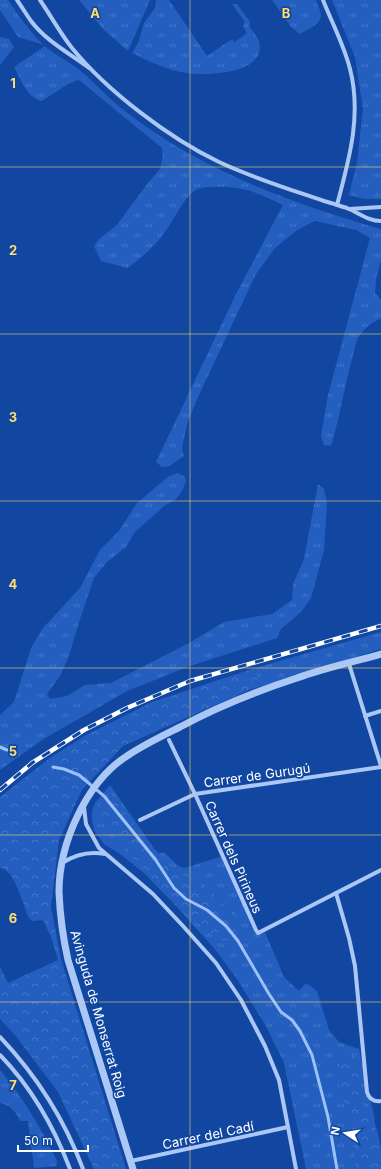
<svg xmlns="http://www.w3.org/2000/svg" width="381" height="1169" viewBox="0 0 381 1169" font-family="Inter,sans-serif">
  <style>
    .grass { fill: url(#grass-tufts) }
    .forest { fill: url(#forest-crowns) }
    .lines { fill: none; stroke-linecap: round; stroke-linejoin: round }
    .stream { stroke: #9cc1f8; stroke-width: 3 }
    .minor { stroke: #aac7f5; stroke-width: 4 }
    .tertiary { stroke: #aac7f5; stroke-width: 7 }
    .rail-casing { stroke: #fff; stroke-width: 4.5 }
    .rail { stroke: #1147a1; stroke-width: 3; stroke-dasharray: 9; stroke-linecap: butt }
    .grid { fill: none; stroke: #ffde6e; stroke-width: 1; stroke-opacity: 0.55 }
    .labels { text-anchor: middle; stroke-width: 3.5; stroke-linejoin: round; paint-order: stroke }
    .street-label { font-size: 13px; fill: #fff; stroke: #1147a1 }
    .grid-label { font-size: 13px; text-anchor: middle; font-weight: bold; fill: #ffde6e; stroke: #1147a1; stroke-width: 3.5; stroke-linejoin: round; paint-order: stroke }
  </style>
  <defs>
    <pattern id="grass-tufts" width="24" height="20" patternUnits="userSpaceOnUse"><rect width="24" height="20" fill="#245fbf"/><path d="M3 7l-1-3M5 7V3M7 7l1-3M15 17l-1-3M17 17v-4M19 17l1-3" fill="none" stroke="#4577c9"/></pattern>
    <pattern id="forest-crowns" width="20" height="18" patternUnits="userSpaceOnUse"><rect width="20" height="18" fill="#245fbf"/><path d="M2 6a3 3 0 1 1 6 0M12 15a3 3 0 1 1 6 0" fill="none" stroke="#4577c9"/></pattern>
  </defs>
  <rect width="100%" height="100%" fill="#1147a1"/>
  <g class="grass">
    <path d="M0,0H8C17,14 33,36 46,47C58,57 72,63 83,73C98,86 111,101 126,112C199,169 292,204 381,229V260L376,279L375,293L381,300V319C372,321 363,330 358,338C355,344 354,353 352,359C344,388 340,417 331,446L324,445L321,436L328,395L370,238L356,230L315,221L297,230L275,248L256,274L197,399L187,424L182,448L184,456L169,466L162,467L156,462L236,294L283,205C258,193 242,185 213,187C209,187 203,187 198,189C185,194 174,220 165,232C155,246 142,257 128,268L101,261L94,246L100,238L116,226L148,183L160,169L163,155L162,148L79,80C69,81 52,96 41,101C27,97 21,80 14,67L45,46L38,43L18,37L0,10Z"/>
    <polygon points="79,0 150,0 128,51 103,29"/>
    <path d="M156,0H169L207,56L232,39L235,42L247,33L243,27L245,22L232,4H237L250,22L249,26C252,31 257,36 259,41C268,74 207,76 187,73C167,70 150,62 132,53L139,41L144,23L155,8Z"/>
    <path d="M272,0H316C317,4 321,11 321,15C321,25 307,30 300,34L292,28Z"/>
    <polygon points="332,0 381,0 381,199 364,199 349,195 357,162 363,109 355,57"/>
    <polygon points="0,37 9,39 14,47 0,65"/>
    <polygon points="178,473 185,477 186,481 182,491 176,499 164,506 135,532 126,547 107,562 94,578 79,622 69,656 60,676 47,694 50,699 67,696 85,685 111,683 189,643 224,622 272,614 292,600 293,584 304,559 318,484 324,489 327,502 324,550 311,598 301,612 281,629 277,638 190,666 127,691 42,740 0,770 0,715 14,702 31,648 43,628 80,588 100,550 119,531 137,503 169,476"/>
    <polygon points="381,632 381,649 259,687 255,668"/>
    <polygon points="110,785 158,854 164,852 177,865 184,868 223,856 255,930 264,930 284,977 299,991 306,983 317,991 329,1030 339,1042 359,1049 374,1116 381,1169 306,1169 284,1063 266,1026 237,979 214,948 177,907 144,873 120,854 104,844 95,832 92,820 92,811 95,803"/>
    <path d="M0,1070C23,1098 40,1126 56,1159L57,1163L56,1166L34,1168L28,1121H20C16,1112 11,1105 0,1103Z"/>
  </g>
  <g class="forest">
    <path d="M255,668L259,687L249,690L123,746L82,790L59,840L51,907L61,959L126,1169H94L58,1092L15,1035L0,1019V967L8,983L58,960L51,937L43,920L32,921L29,918C23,906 15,869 0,868V797L50,758L86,735L152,702Z"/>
    <polygon points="108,793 113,796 139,832 177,873 195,879 205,885 224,905 234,911 237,920 236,930 228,941 220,940 209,932 144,870 122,846 104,821 100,804"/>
    <polygon points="347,1053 360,1060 364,1076 358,1085 360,1099 377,1130 381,1148 381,1169 355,1169 354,1146 348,1111 341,1095 338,1074 340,1058"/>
  </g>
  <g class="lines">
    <g class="stream">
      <polyline points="0,747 7,750"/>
      <polyline points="53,767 64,769 79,775 104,796 155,859 174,888 186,899 207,910 226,926 238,941 269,994 281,1012 292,1020 300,1031 312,1055 328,1117 337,1169"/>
    </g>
    <g class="minor">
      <path d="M17,0C22,7 26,14 31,21C46,41 69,53 89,68"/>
      <path d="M40,0C51,16 60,33 72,48C107,91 169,138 219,162C253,178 289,189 324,201C332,203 340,206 347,208C359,213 368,221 381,221"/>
      <path d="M323,0C332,23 344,45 350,69C362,115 349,160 337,205"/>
      <polyline points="349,209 381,207"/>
      <polyline points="349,664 381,766"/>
      <polyline points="365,716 381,711"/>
      <polyline points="169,740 195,794 256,930 258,933 381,870"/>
      <polyline points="84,807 86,824 99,848 153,894 183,926 216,963 241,1000 265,1046 279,1080 296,1169"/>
      <polyline points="140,820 195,794 381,767"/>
      <path d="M62,863C76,854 89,851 105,854"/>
      <path d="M336,893L349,938L355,966L367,1092C369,1099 374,1102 381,1101"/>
      <path d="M0,1037C37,1076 64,1118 83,1169"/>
      <path d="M0,1055C31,1087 54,1127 70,1169"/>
      <polyline points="131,1161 288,1127"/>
    </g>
    <path class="tertiary" d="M133,1169L68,960C63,938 60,915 59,892C59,844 86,782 127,756C143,745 162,736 180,727C217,707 257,691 297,678C324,668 353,662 381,654"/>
    <g class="rail-casing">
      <polyline id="rail" points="0,790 32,763 84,730 127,708 190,681 381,626"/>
    </g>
    <use href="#rail" class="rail"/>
  </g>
  <path class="grid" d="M190,0V1169M0,167H381M0,334H381M0,501H381M0,668H381M0,835H381M0,1002H381"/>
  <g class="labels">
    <g class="street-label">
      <text transform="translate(257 775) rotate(-8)" y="5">Carrer de Gurugú</text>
      <text transform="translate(234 857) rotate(66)" y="5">Carrer dels Pirineus</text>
      <text transform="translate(99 1014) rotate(74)" y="5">Avinguda de Monserrat Roig</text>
      <text transform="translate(208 1135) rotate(-12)" y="5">Carrer del Cadí</text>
    </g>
  </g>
  <g class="grid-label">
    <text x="95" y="18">A</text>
    <text x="286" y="18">B</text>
    <text x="13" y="88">1</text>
    <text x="13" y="255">2</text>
    <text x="13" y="422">3</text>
    <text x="13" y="589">4</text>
    <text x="13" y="756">5</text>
    <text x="13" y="923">6</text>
    <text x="13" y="1090">7</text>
  </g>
  <g transform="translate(345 1133) rotate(282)" stroke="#1147a1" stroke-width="3" paint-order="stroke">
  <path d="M0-3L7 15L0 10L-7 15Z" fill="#ffffff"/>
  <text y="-6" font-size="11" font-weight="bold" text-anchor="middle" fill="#ffffff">N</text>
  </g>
  <path d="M18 1145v6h70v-6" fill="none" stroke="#ffffff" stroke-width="2"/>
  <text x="24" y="1145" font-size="12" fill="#ffffff" stroke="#1147a1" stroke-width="3" paint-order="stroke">50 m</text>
</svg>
